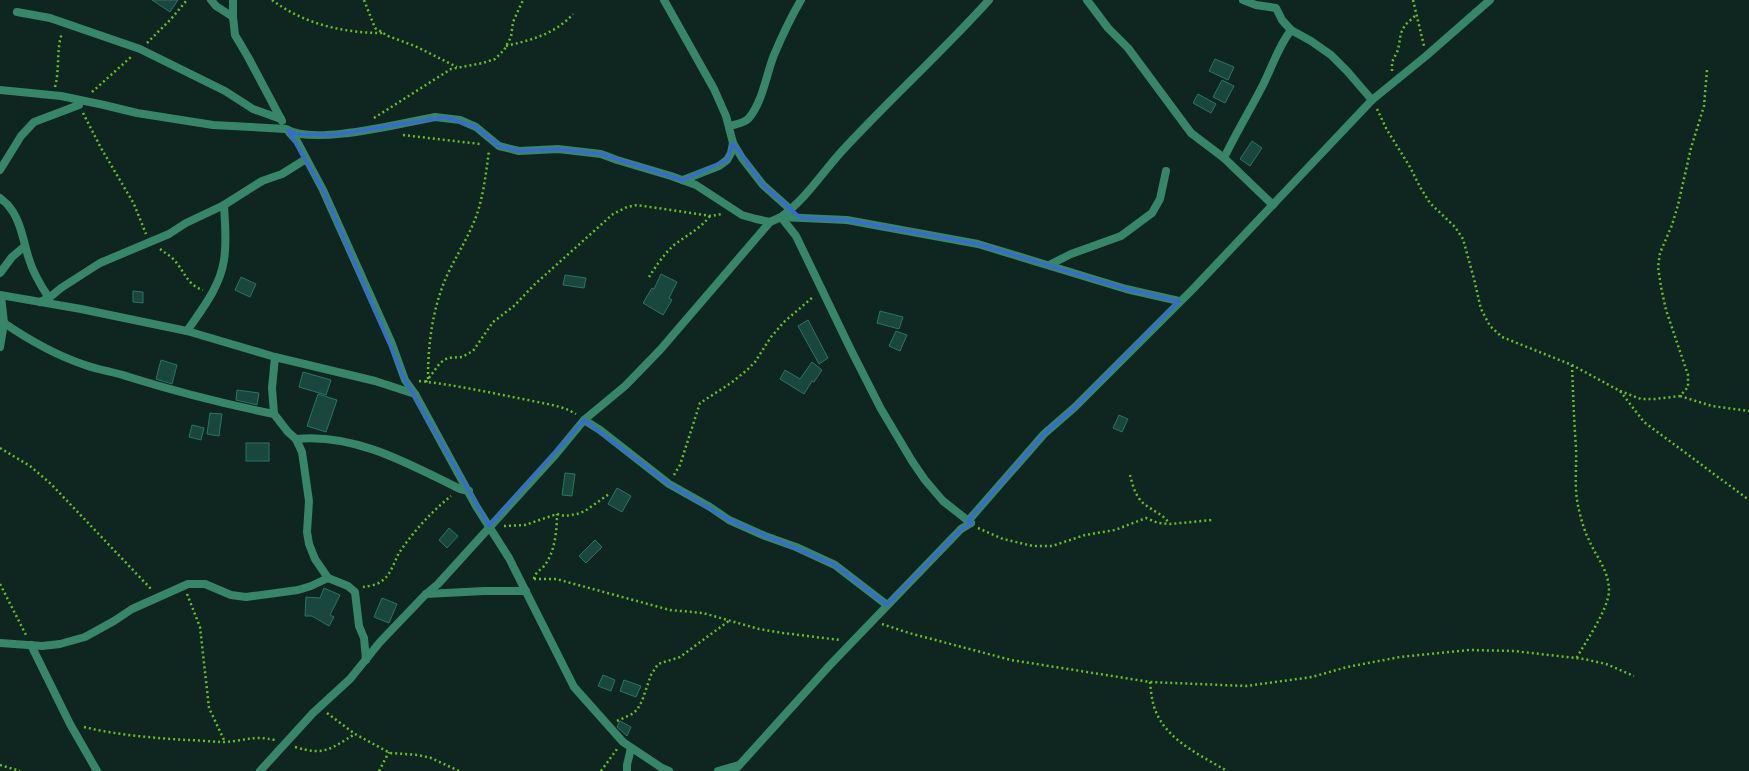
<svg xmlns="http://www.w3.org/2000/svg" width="1749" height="771" viewBox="0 0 1749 771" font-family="'DM Sans',sans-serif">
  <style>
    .building { fill: #19473e; stroke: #2a7465 }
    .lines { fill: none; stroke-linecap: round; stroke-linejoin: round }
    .path { stroke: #6cbb2a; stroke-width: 2.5; stroke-dasharray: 2 3; stroke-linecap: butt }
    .minor { stroke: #37866a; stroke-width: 8 }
    .marked { fill: none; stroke: #3869dc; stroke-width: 3; stroke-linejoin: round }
  </style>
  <rect width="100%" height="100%" fill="#0e2520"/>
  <g class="building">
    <polygon points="152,0 178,0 170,12"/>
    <polygon points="1215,59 1234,67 1228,80 1209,71"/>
    <polygon points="1222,80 1234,86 1225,103 1213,97"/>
    <polygon points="1198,94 1216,104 1211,113 1193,103"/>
    <polygon points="1252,141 1262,148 1250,166 1240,159"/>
    <polygon points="661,274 677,282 669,298 672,300 663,315 643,303 652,288 654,289"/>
    <polygon points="565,275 586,278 584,288 563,285"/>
    <polygon points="241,277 256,284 250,297 235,290"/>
    <polygon points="133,291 143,292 143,303 133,302"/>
    <polygon points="880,311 903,317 899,329 877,323"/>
    <polygon points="808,320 828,358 819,364 798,326"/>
    <polygon points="896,331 907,335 900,351 889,346"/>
    <polygon points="161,360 177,365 172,384 156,379"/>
    <polygon points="812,362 822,370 814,382 812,381 804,394 780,379 785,370 800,379"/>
    <polygon points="303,372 331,380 326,395 299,387"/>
    <polygon points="237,390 259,393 257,405 236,400"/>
    <polygon points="318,394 337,400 326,432 307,426"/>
    <polygon points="210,413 222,414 219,436 207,434"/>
    <polygon points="1119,415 1128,419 1122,432 1113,428"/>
    <polygon points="192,425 204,428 201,440 189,437"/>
    <rect x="246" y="443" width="23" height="18"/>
    <polygon points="565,473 575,474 572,496 562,495"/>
    <polygon points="617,488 631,496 622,512 608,504"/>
    <polygon points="449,528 458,536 447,548 439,540"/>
    <polygon points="595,540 602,547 586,563 579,556"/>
    <polygon points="324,588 340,595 330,615 334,617 329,626 312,616 305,616 306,597 320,598"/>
    <polygon points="382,598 397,604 389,623 374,617"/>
    <polygon points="603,675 615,680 611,691 598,686"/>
    <polygon points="624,680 641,686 636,697 620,691"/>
    <polygon points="620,721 631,727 627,736 617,727"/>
  </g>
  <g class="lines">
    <g class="path">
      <path d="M272,0C304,24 343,33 383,33"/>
      <polyline points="364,0 375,28 388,36 415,46 457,67"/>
      <polyline points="1413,0 1424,46"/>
      <polyline points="147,43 171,19 187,0"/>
      <path d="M506,46C531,40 555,34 573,14"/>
      <polyline points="1392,71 1392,62 1398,50 1401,33 1405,25 1416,15"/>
      <path d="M55,87C60,69 56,50 62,33"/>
      <polyline points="92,92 131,57"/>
      <polyline points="1377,109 1387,130 1410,167 1420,187 1430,203 1455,227 1463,239 1474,279 1481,309 1490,326 1502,337 1572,365 1620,391 1644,422 1749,500"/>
      <polyline points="83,113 101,148 134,204 146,234"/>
      <polyline points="374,118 451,69 483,63 495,59 504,50 511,37 513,22 523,0"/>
      <polyline points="403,135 480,144"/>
      <path d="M160,249C165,253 171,256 175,261C185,272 187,285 203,290"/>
      <path d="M649,277C656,266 664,254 674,245C687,235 700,229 710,216"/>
      <path d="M1572,365C1573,393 1574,420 1576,448C1577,472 1573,489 1580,514C1582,523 1585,532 1589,540C1596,557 1609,570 1609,591C1608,610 1586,641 1576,659"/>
      <path d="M428,379C428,345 432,312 445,280C455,257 469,237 477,214C484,193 486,172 489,151"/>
      <path d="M419,381C456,385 492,393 528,400C545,404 561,405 576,414"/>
      <polyline points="426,382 440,363 444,360 448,358 462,357 473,351 493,322 514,306 534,285 613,214 627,207 637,205 711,216 722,214"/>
      <polyline points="1620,391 1641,399 1655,399 1680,396 1688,387 1688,375 1666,310 1661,287 1658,267 1660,253 1672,225 1678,205 1691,148 1704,106 1707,70"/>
      <polyline points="1680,396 1712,406 1749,411"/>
      <polyline points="0,448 30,466 51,484 152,590"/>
      <polyline points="674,475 680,465 700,403 731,383 747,370 755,362 771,337 784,322 814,296"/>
      <path d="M1130,475C1132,483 1135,495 1142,502C1150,510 1162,513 1169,523"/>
      <polyline points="504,526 525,525 557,514 565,516 577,514 585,511 609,494"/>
      <polyline points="978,528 1003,539 1020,543 1033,546 1052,546 1085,535 1115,530 1146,518 1158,523 1170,524 1212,520"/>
      <polyline points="534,579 556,579 670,610 703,613 759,629 783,633 840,640"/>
      <path d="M534,579C535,572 541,570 545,565C555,551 557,530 557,514"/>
      <polyline points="0,584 26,635"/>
      <path d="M363,587C369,586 378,585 383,580C391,574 394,562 399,553C413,532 431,512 451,496"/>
      <polyline points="187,594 200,627 209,708 225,742"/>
      <polyline points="882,624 909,633 1011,660 1150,682 1246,686 1312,677 1347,667 1400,657 1470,650 1514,651 1584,659 1606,664 1634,676"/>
      <path d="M1150,682C1151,692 1152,703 1156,712C1168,741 1202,756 1227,771"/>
      <polyline points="327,713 355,734 390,753 418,755 431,758 459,771"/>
      <polyline points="617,721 632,714 637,710 642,701 651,675 658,664 680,657 730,620"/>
      <path d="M84,727C117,735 153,738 187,740C199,740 212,742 224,742C244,741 254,735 275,740"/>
      <path d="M295,747C325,756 330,749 355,734"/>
      <polyline points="0,765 20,771"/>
      <polyline points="379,771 389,752"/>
      <polyline points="601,771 617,749"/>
    </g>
    <g class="minor">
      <polyline points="211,0 216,6 233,17 235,35 248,57 282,121"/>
      <polyline points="664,0 714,89 726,116 733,143 731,153 727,160 719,166 683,180"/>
      <polyline points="1087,0 1108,28 1128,48 1191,133 1224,158 1273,205"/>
      <polyline points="1243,0 1256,5 1276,8 1282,20 1291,30 1311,41 1331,55 1347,71 1372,100"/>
      <polyline points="17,12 50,18 140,49 225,91 253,109 281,119"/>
      <polyline points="233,17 233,0"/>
      <path d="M0,90L61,96L104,105L137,113L213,125L286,129C314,146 401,123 435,117L460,120L476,127L499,146L519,151L558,149L601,154L617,160L671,176L696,185L742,215L756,219L770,222L781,217L847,220L978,244L1126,289L1179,301"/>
      <path d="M730,126C736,124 745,123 749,118C763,101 766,75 774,55C782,36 791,17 801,0"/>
      <polyline points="289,132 297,141 323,190 392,344 405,380 415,394 476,506 509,558 574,687 623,742 662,768 669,771"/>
      <polyline points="733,143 742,158 763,185 791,210"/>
      <path d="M1224,158C1236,133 1250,110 1263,85C1272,67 1278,47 1291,30"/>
      <polyline points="0,170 21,136 34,122 79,105"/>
      <path d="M0,198C2,200 5,202 7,204C21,219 23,241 29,259C33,273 41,286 49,298"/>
      <polyline points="1049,265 1071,254 1121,236 1152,213 1160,199 1166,171"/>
      <polyline points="0,273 12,257 25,246"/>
      <polyline points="0,295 81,309 187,331 275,357 375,381 415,394"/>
      <polyline points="40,302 49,298 61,288 100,263 169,234 186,223 224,205 262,181 282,174 306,159"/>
      <path d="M4,323C29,340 55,355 85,365C99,370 114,372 129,377C177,392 225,404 274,414"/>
      <path d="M187,331C202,309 220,287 224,260C227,242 225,223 224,205"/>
      <polyline points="0,347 4,323 1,296"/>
      <polyline points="275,357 272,388 274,414 288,432 296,439 302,452 309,501 307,532 309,544 315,559 328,578"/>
      <polyline points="584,420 600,430 669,484 710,507 729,520 765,536 796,547 835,565 887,605"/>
      <path d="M296,439C355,433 409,464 460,489L469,491"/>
      <path d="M971,523L943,501L925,480L912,461L881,409L851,350L796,236L781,217C806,199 822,173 842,151C890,99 942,52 989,0"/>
      <polyline points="426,594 484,591 526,591"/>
      <polyline points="0,643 42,646 60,644 85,637 114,621 132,609 188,584 205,584 231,595 246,597 298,590 311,586 328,578 348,586 355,592 359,626 364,638 366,660"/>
      <polyline points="31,645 70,724 97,771"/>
      <polyline points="260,771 313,713 350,679 380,642 425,595 438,584 556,454 584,420 625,386 660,350 770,222"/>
      <polyline points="627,771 627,765 631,748"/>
      <polyline points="718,771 739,765"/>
      <polyline points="734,771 830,665 961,529 971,523 968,521 1044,434 1075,407 1193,289 1372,100 1426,56 1490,0"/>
    </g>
  </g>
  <path class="marked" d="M445,117L476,127L499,146L519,151L558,149L601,154L683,180L727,160L733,143L763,185L801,218L847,220L978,244L1126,289L1179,301L1075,407L1044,434L968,521L971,523L961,529L887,605L835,565L729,520L669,484L584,420L489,526L405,380L323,190L288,130L295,134L334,135Z"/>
</svg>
